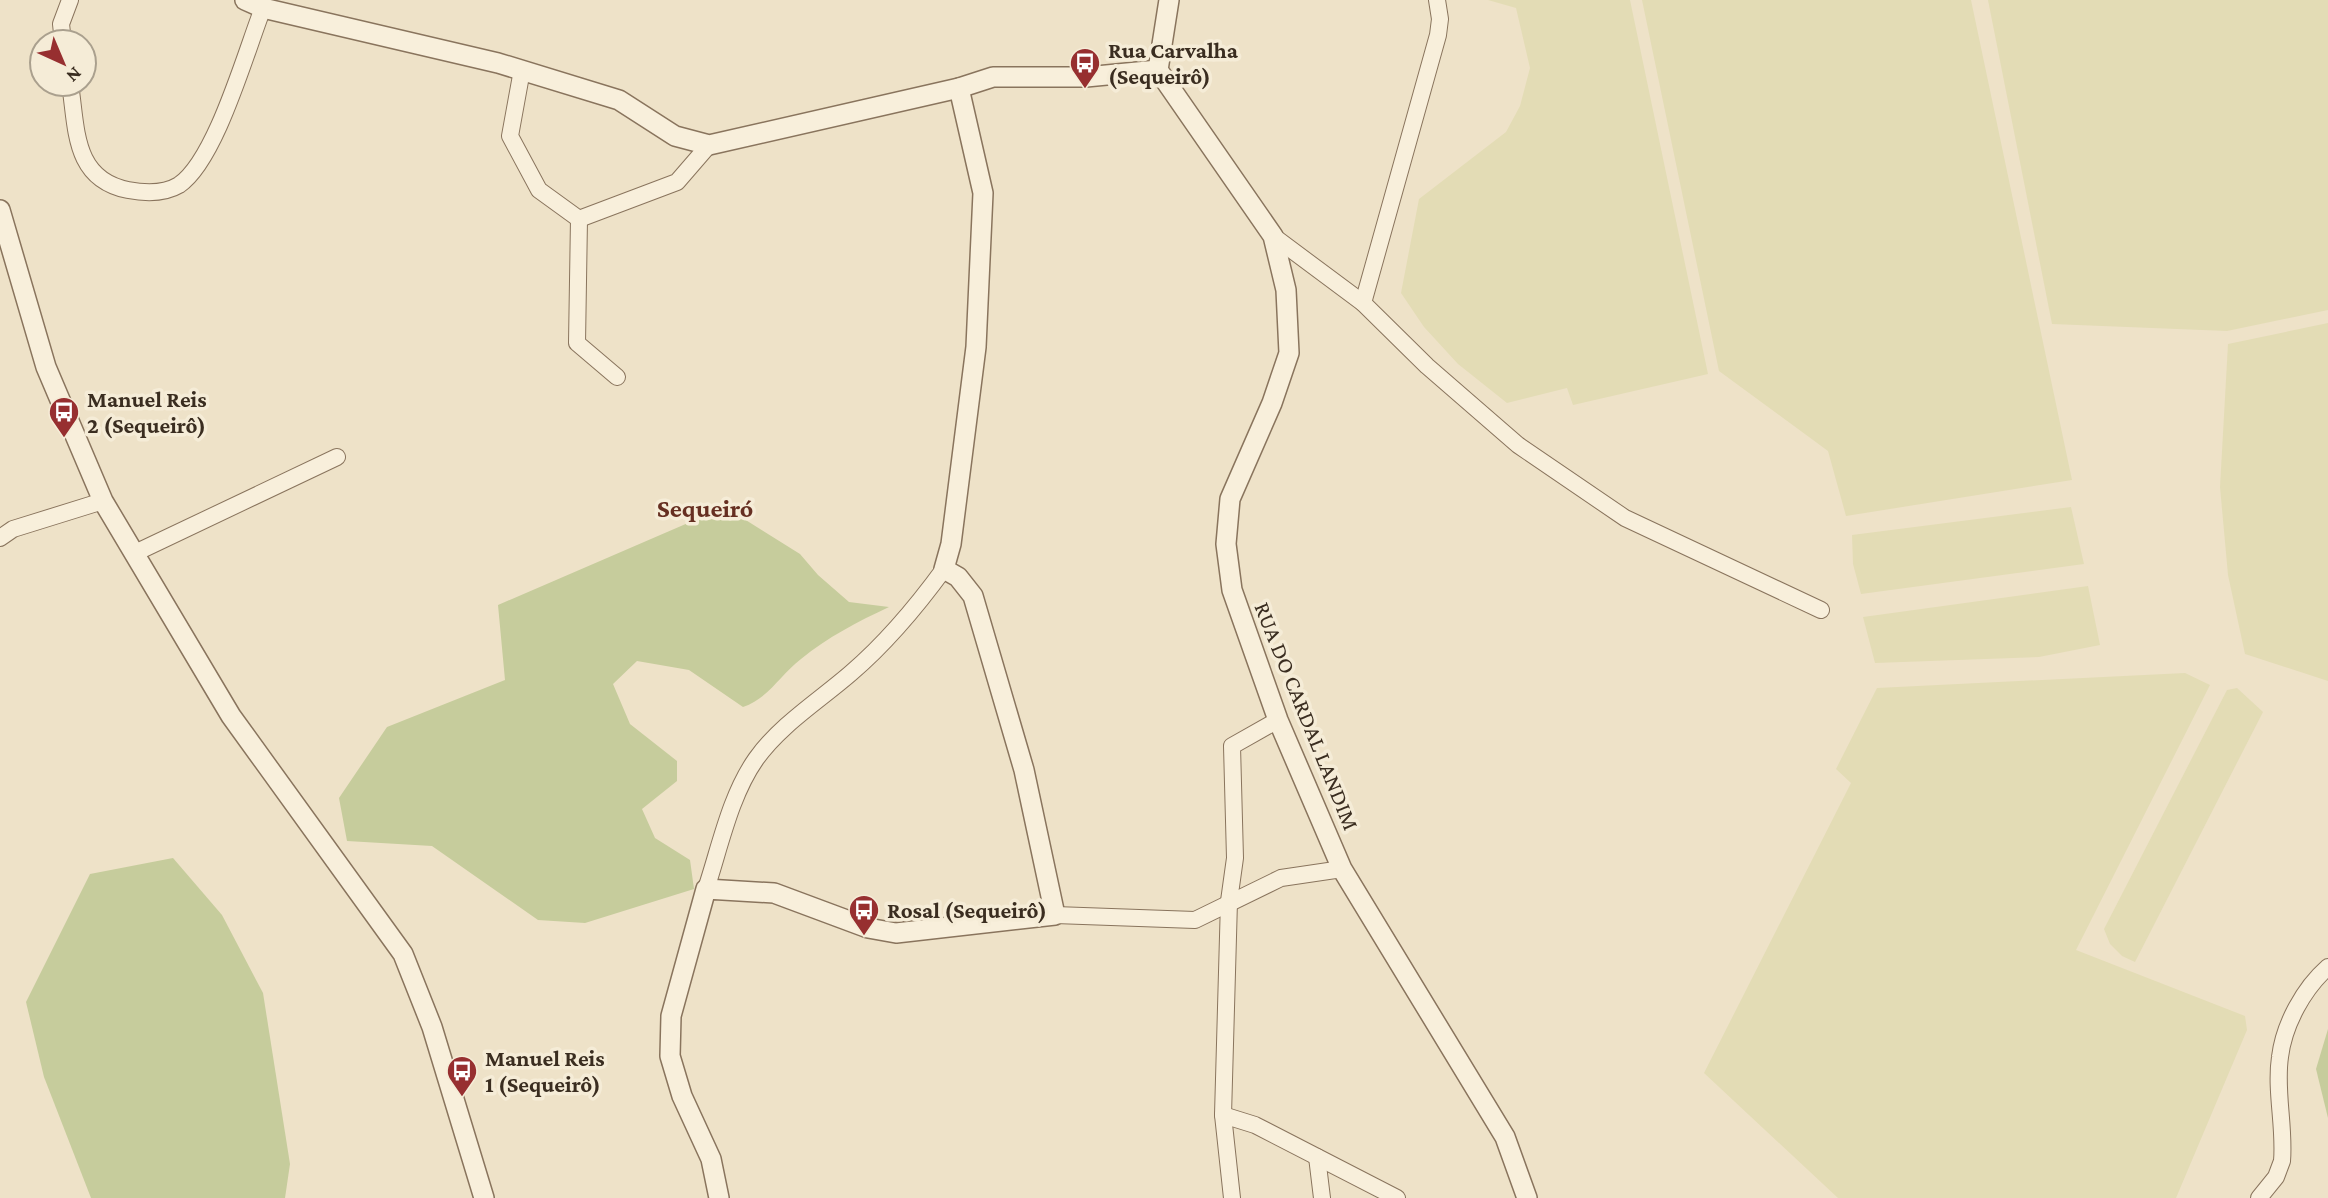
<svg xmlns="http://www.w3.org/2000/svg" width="2328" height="1198" viewBox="0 0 2328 1198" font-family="'Crimson Pro',serif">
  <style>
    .farmland { fill: #e3dcb5 }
    .green { fill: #c6cc9c }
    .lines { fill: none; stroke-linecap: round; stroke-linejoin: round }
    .minor-casing { stroke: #89745d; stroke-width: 18 }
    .tertiary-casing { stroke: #89745d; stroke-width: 22 }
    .minor { stroke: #f8efdb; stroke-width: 16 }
    .tertiary { stroke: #f8efdb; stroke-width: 19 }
    .labels { text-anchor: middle; stroke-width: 7; stroke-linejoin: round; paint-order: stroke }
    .poi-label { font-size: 23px; font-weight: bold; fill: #3a2d20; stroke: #f5ecd7; text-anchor: start }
    .street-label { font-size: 23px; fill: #3a2d20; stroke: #f5ecd7 }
    .quarter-label { font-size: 26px; font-weight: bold; fill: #662f21; stroke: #f5ecd7 }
  </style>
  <rect width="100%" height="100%" fill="#eee2c8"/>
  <g class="farmland">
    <polygon points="1488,0 1630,0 1708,374 1573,405 1567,388 1507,403 1458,364 1424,327 1401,293 1419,199 1506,132 1520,106 1530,68 1516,8"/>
    <polygon points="1642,0 1971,0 2072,480 1846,516 1828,451 1719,371"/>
    <polygon points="1988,0 2328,0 2328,310 2227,331 2052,324"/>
    <polygon points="2328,323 2328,681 2245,654 2228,575 2220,487 2228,344"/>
    <polygon points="2071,507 2084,564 1861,594 1853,564 1852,535"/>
    <polygon points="2088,586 2100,645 2039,657 1875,663 1863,617"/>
    <polygon points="2185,673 2210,685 2076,950 2245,1016 2247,1030 2176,1198 1838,1198 1704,1073 1851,783 1836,769 1877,688"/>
    <polygon points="2237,688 2263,712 2135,962 2122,956 2110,944 2104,929 2227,690"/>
  </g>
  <g class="green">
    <path d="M725,507L800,554L818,575L849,602L889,607C857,622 828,637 801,659C780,675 769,698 743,707L689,670L637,661L613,684L630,724L677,761V781L642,809L655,838L690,860L694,889L585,923L538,920L432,846L347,841L339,798L387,727L505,680L498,605Z"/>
    <polygon points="173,858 222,915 263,993 290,1164 285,1198 91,1198 44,1077 26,1002 90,874"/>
    <polygon points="2328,1029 2328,1118 2316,1069"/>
  </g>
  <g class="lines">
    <g class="minor-casing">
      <g id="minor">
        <polyline points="63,42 61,24 70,0"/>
        <polyline points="522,70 510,136 539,190 579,219 677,182 709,145"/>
        <path d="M70,84C77,129 73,179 128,190C144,193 164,194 179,185C216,160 246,51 263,8"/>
        <polyline points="579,219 577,343 617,377"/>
        <polyline points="1273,236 1363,303 1427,366 1518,445 1625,518 1821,610"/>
        <polyline points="1363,303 1438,35 1440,19 1437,0"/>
        <polyline points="0,538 13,529 103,501"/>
        <polyline points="135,553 337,457"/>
        <path d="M706,889C720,847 730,796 756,759C780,725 820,700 851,673C886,643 917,606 944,569"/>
        <polyline points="1055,915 1195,920 1281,878 1342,869"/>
        <polyline points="1223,1115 1255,1125 1397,1198"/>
        <polyline points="1317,1157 1322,1198"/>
        <polyline points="1232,1198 1223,1115 1229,901 1235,858 1232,746 1278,720"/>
        <path d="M2259,1198L2276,1177L2282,1161C2285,1127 2275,1091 2280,1057C2284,1024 2304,988 2328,967"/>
      </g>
    </g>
    <g class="tertiary-casing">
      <g id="tertiary">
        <polyline points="245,0 263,8 498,63 619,100 675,136 709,145 959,88 993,77 1086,77 1158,70"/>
        <polyline points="1169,0 1158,70 1273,236 1286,290 1289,353 1272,403 1230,499 1226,544 1232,590 1278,720 1342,869 1505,1137 1527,1198"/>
        <polyline points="0,210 46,367 103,501 231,716 403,954 432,1027 484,1198"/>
        <polyline points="719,1198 711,1159 682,1096 670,1056 671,1016 706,889 774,893 868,928 896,933 1055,915 1024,770 973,596 958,577 944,569 951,544 976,347 983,193 959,88"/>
      </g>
    </g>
    <use href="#minor" class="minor"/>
    <use href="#tertiary" class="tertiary"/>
  </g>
  <defs>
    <g id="bus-pin" transform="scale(1.575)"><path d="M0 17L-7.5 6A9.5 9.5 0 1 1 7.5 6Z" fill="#972f30" stroke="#f5ecd7"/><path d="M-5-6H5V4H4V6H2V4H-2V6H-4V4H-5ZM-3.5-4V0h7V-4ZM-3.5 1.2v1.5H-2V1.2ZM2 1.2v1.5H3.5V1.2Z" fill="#fff"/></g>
  </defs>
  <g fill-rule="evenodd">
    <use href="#bus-pin" x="1085" y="63"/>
    <use href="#bus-pin" x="64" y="412"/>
    <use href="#bus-pin" x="864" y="910"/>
    <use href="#bus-pin" x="462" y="1071"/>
  </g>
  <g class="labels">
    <g class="poi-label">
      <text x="1108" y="58">Rua Carvalha<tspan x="1108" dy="26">(Sequeirô)</tspan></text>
      <text x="87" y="407">Manuel Reis<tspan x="87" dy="26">2 (Sequeirô)</tspan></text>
      <text x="887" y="918">Rosal (Sequeirô)</text>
      <text x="485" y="1066">Manuel Reis<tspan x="485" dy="26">1 (Sequeirô)</tspan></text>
    </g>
    <g class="street-label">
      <text transform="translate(1307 716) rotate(68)" y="8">RUA DO CARDAL LANDIM</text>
    </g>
    <g class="quarter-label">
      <text x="705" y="517">Sequeiró</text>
    </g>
  </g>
  <g transform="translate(63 63) rotate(136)"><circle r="33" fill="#f5ecd7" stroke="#aaa08e" stroke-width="2"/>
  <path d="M0-5L12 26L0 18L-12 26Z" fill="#972f30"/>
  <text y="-10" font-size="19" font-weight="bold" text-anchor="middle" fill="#3a2d20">N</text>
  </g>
</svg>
